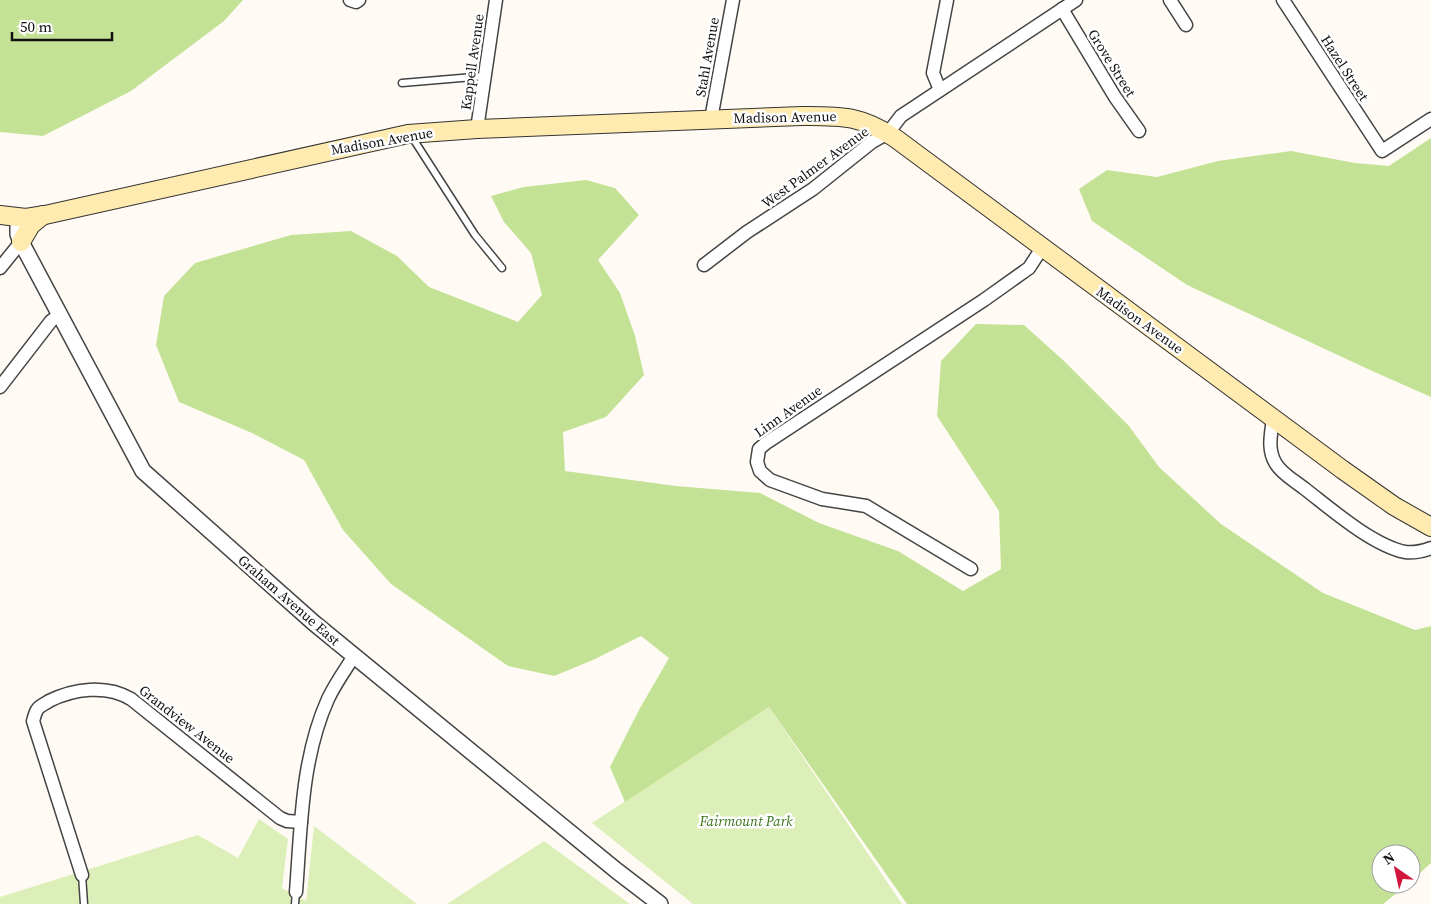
<svg xmlns="http://www.w3.org/2000/svg" width="1431" height="904" viewBox="0 0 1431 904" font-family="'Source Serif 4',serif">
  <style>
    .green { fill: #ddefb8 }
    .forest { fill: #c4e295 }
    .lines { fill: none; stroke-linecap: round; stroke-linejoin: round }
    .service-casing { stroke: #444; stroke-width: 9 }
    .minor-casing { stroke: #444; stroke-width: 15 }
    .tertiary-casing { stroke: #444; stroke-width: 18 }
    .secondary-casing { stroke: #333; stroke-width: 20 }
    .service { stroke: #fff; stroke-width: 6 }
    .minor { stroke: #fff; stroke-width: 12 }
    .tertiary { stroke: #fff; stroke-width: 15 }
    .secondary { stroke: #ffeaaf; stroke-width: 18 }
    .labels { text-anchor: middle; stroke-width: 5; stroke-linejoin: round; paint-order: stroke }
    .street-label { font-size: 14px; fill: #111; stroke: #fff }
    .park-label { font-size: 14px; font-style: italic; fill: #387218; stroke: #fff }
  </style>
  <rect width="100%" height="100%" fill="#fffbf4"/>
  <g class="green">
    <polygon points="769,707 902,904 693,904 592,823"/>
    <polygon points="259,819 288,839 282,888 306,901 314,826 417,904 0,904 0,897 198,835 238,858"/>
    <polygon points="544,841 630,904 447,904"/>
  </g>
  <g class="forest">
    <polygon points="0,0 243,0 224,21 131,91 43,136 0,132"/>
    <polygon points="1431,138 1431,397 1370,370 1187,285 1092,221 1079,189 1107,170 1157,177 1218,161 1291,151 1355,163 1389,166"/>
    <polygon points="586,180 615,188 639,215 598,260 620,293 635,336 644,375 606,417 563,432 565,471 676,486 760,493 819,523 898,551 963,591 1001,569 999,511 937,416 941,361 976,324 1024,325 1063,360 1129,426 1159,467 1221,524 1323,593 1415,630 1431,626 1431,863 1411,881 1411,854 1381,854 1381,884 1408,884 1383,904 907,904 769,707 625,802 610,767 640,708 669,658 641,636 593,660 554,676 508,666 391,584 343,530 304,460 252,433 179,402 156,345 164,296 195,263 291,235 351,231 397,256 429,287 518,322 542,295 531,253 504,222 491,196 524,187"/>
  </g>
  <g class="lines">
    <g class="service-casing">
      <g id="service">
        <polyline points="402,83 485,76"/>
        <polyline points="412,137 475,235 502,268"/>
        <polyline points="82,875 84,904"/>
        <polyline points="295,904 296,892"/>
      </g>
    </g>
    <g class="minor-casing">
      <g id="minor">
        <polyline points="350,0 356,2 359,0"/>
        <polyline points="1170,0 1186,25"/>
        <polyline points="1283,0 1382,151 1431,119"/>
        <polyline points="1062,9 1115,97 1139,131"/>
        <polyline points="940,90 933,73 947,0"/>
        <polyline points="711,119 733,0"/>
        <polyline points="477,129 496,0"/>
        <polyline points="704,265 747,232 813,189 872,142 888,133 901,116 1076,0"/>
        <polyline points="0,268 21,242"/>
        <polyline points="0,387 51,321 59,315"/>
        <path d="M1273,419C1271,434 1267,450 1276,464C1282,474 1295,481 1305,489C1331,509 1372,545 1405,552C1414,553 1423,551 1431,548"/>
        <polyline points="971,569 866,506 822,499 770,480 760,471 757,462 759,449 766,443 984,300 1029,268 1042,248"/>
        <path d="M82,875L33,721C34,718 35,713 37,710C39,706 45,704 49,701C73,689 106,684 131,699L280,818L287,821L301,822"/>
        <path d="M296,892C301,828 301,759 328,699C335,684 345,670 354,656"/>
      </g>
    </g>
    <g class="tertiary-casing">
      <polyline id="tertiary" points="18,217 18,234 21,242 143,471 314,623 617,871 660,904"/>
    </g>
    <g class="secondary-casing">
      <g id="secondary">
        <path d="M0,215L26,218L45,215L408,134L477,129L802,116C842,116 860,115 895,138L1343,470L1394,506L1431,527"/>
        <polyline points="21,242 31,225 43,215"/>
      </g>
    </g>
    <use href="#service" class="service"/>
    <use href="#minor" class="minor"/>
    <use href="#tertiary" class="tertiary"/>
    <use href="#secondary" class="secondary"/>
  </g>
  <g class="labels">
    <g class="street-label">
      <text transform="translate(707 57) rotate(-80)" y="5">Stahl Avenue</text>
      <text transform="translate(472 62) rotate(-82)" y="5">Kappell Avenue</text>
      <text transform="translate(1112 63) rotate(58)" y="5">Grove Street</text>
      <text transform="translate(1345 68) rotate(57)" y="5">Hazel Street</text>
      <text transform="translate(785 117) rotate(-1)" y="5">Madison Avenue</text>
      <text transform="translate(382 141) rotate(-10)" y="5">Madison Avenue</text>
      <text transform="translate(815 167) rotate(-36)" y="5">West Palmer Avenue</text>
      <text transform="translate(1140 320) rotate(36)" y="5">Madison Avenue</text>
      <text transform="translate(788 411) rotate(-35)" y="5">Linn Avenue</text>
      <text transform="translate(289 600) rotate(41)" y="5">Graham Avenue East</text>
      <text transform="translate(187 724) rotate(38)" y="5">Grandview Avenue</text>
    </g>
    <g class="park-label">
      <text x="746" y="826">Fairmount Park</text>
    </g>
  </g>
  <g transform="translate(1396 869) rotate(326)"><circle r="24" fill="#ffffff" stroke="#a0a0a0"/>
  <path d="M0-4L9 19L0 12L-9 19Z" fill="#d3173c"/>
  <text y="-8" font-size="14" font-weight="bold" text-anchor="middle" fill="#111111">N</text>
  </g>
  <path d="M12 32v8h100v-8" fill="none" stroke="#111111" stroke-width="2.5"/>
  <text x="20" y="32" font-size="15" fill="#111111" stroke="#ffffff" stroke-width="4" paint-order="stroke">50 m</text>
</svg>
